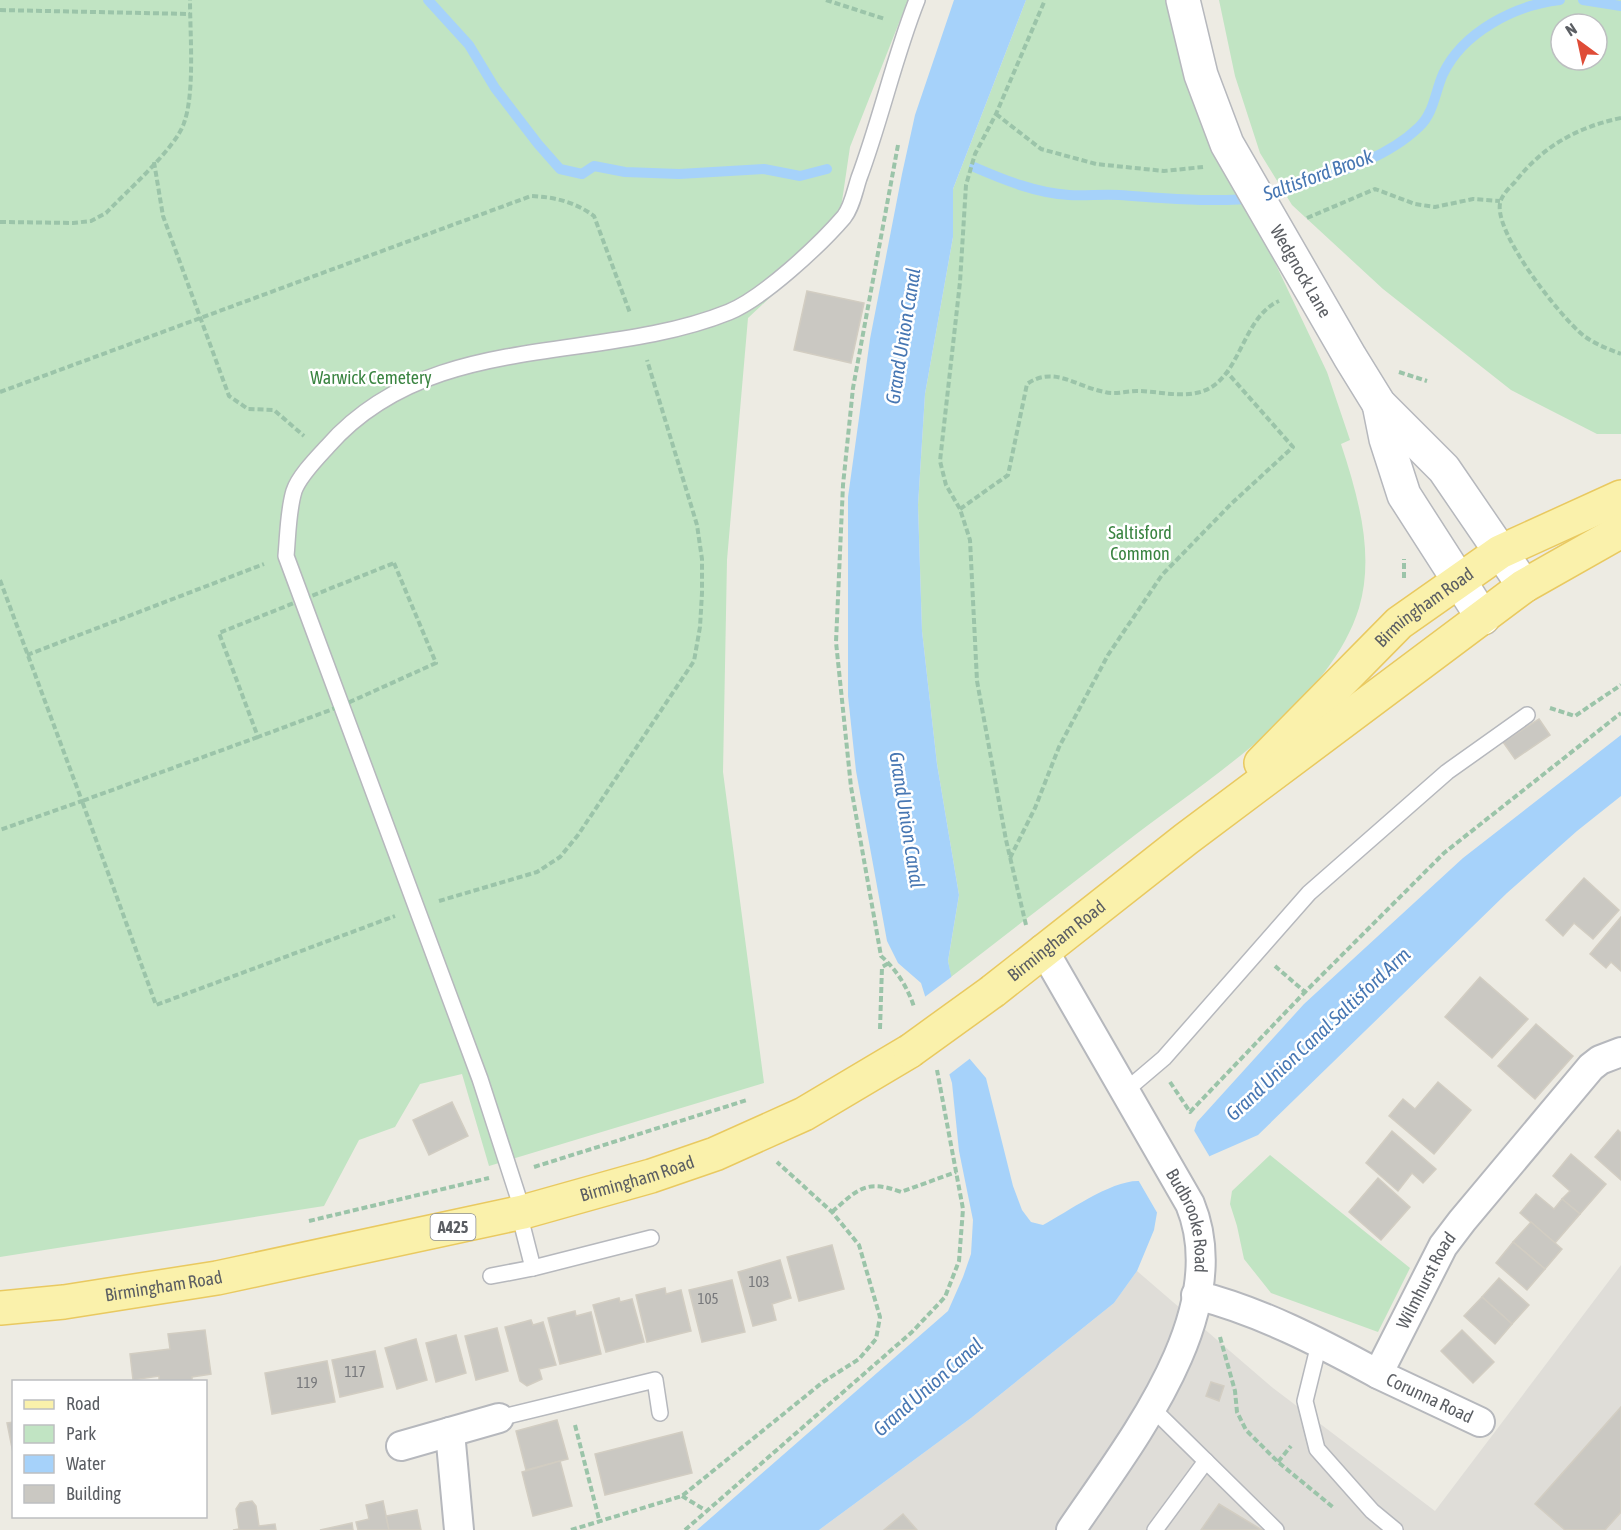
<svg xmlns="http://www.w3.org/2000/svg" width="1621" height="1530" viewBox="0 0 1621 1530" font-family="'Asap Condensed',sans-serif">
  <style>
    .industrial { fill: #dfddd8 }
    .green { fill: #c1e4c3; fill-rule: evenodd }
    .water { fill: #a6d2fa }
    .pier { fill: #edebe3 }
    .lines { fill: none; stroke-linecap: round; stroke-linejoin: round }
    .stream { stroke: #a6d2fa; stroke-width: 10 }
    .building { fill: #cac8c2; stroke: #d2cdc2; stroke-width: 1.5 }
    .service-casing { stroke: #b6b8bd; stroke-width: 18 }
    .minor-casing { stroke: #b6b8bd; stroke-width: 32 }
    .tertiary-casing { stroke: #b6b8bd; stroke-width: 36 }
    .primary-casing { stroke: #e9c960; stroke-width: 36 }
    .path { stroke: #9bc4a9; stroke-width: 4; stroke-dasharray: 6 3; stroke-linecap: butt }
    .service { stroke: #fff; stroke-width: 15 }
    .minor { stroke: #fff; stroke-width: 28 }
    .tertiary { stroke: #fff; stroke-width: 33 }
    .primary { stroke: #faf1ab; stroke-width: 33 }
    .primary-bridge-casing { stroke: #e9c960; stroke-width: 36; stroke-linecap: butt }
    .primary-bridge { stroke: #faf1ab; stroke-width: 33 }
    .labels { text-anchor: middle; stroke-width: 5; stroke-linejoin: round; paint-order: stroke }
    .number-label { font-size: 15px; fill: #77787b }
    .shield { fill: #fff; stroke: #8c8e92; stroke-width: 1.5 }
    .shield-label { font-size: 16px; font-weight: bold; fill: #5b5e63 }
    .street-label { font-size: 18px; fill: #5b5e63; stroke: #fff }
    .park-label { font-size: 18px; fill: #3a8441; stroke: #fff }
    .water-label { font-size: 20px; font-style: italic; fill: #4777b3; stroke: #fff }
  </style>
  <rect width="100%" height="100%" fill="#edebe3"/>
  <polygon class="industrial" points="1621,1265 1621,1530 819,1530 971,1418 1114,1303 1137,1271 1273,1388 1435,1511"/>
  <g class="green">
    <polygon points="0,0 908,0 850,147 837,235 748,318 727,560 723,772 764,1083 489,1166 462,1074 420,1084 395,1127 359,1140 324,1206 0,1257"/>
    <path d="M1026,0H1168L1258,227L1327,372L1350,440L1341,444C1358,496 1375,554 1359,608C1330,702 1210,778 1135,835C1074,882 1012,930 951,977L948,961L959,895L937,764L922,631L918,505L925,394L953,237V189Z"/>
    <path d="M1219,0H1621V434H1597L1511,390L1383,289L1292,205L1260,153L1235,76ZM1561,24H1597V60H1561Z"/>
    <polygon points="1270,1155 1410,1268 1378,1332 1271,1293 1244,1259 1237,1226 1230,1204 1232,1191"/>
  </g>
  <path class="water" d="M954,0H1026L953,189V237L925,394L918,505L922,631L937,764L959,895L948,961L969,1058L986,1078L1013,1186L1022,1210L1031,1222L1043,1225C1067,1212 1113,1179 1140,1181L1189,1147L1197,1122L1304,1004L1463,858L1621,735V796L1577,831L1507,893L1258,1135L1210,1156L1159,1201L1154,1230L1137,1271L1114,1303L971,1418L819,1530H697L948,1311L963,1277L971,1254L973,1220L959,1151L952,1083L921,983L898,963L887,941L856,771L848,696V497L870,339L902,174L915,115Z"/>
  <g class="pier">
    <polygon points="954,975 972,1057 946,1077 922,999"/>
    <polygon points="1192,1127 1211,1159 1162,1203 1159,1216 1137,1178 1187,1145"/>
  </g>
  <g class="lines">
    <g class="stream">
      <polyline points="428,0 469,45 495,88 538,144 560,169 582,174 594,166 625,172 679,174 764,169 800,176 827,169"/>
      <polyline points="1583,0 1621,6"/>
      <path d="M974,167C1004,180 1036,193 1069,195C1085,196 1102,194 1119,195C1166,198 1211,203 1259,198C1270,197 1282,191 1293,187C1336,173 1386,159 1419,127C1434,113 1435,92 1443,74C1463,32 1515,5 1560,0"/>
    </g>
  </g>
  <g class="building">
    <polygon points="807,291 864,303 851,363 794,350"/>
    <polygon points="1539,719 1550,735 1515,759 1503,742"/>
    <polygon points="1584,878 1619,910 1593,939 1574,923 1563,936 1546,920"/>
    <polygon points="1621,917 1621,971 1611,962 1606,968 1590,954"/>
    <polygon points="1480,977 1528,1019 1492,1058 1445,1017"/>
    <polygon points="1536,1024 1573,1056 1535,1099 1498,1066"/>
    <polygon points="1438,1082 1471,1110 1434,1154 1389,1116 1403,1099 1415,1109"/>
    <polygon points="452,1102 468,1136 429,1155 413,1120"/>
    <polygon points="1618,1130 1621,1133 1621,1180 1595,1157"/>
    <polygon points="1392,1131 1436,1169 1423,1183 1412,1173 1398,1191 1366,1163"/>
    <polygon points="1571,1154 1606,1184 1580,1214 1562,1199 1570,1191 1553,1176"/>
    <polygon points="1378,1178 1410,1207 1381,1240 1349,1212"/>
    <polygon points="1536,1194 1554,1209 1562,1199 1580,1214 1555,1243 1520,1213"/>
    <polygon points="1531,1222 1562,1249 1545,1269 1513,1242"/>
    <polygon points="1513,1242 1545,1269 1527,1290 1496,1263"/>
    <polygon points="832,1245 844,1289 799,1301 787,1257"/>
    <polygon points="780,1260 791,1298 772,1304 776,1320 753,1326 738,1272"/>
    <polygon points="1499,1278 1529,1305 1512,1324 1482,1297"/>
    <polygon points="732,1280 745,1332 702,1342 689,1290"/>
    <polygon points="665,1288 666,1294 681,1290 691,1331 647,1342 636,1295"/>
    <polygon points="1482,1297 1512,1324 1495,1344 1464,1316"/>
    <polygon points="619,1298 620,1302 632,1299 644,1342 606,1352 593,1305"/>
    <polygon points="575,1311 576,1316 591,1312 601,1354 560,1364 548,1318"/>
    <polygon points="531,1320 533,1325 543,1322 556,1365 539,1369 542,1379 527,1386 520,1381 505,1327"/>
    <polygon points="497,1328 508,1371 476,1380 465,1336"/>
    <polygon points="205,1330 211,1374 192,1377 192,1382 159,1382 159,1376 133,1380 130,1354 170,1349 168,1334"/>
    <polygon points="1462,1330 1494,1362 1473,1383 1441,1351"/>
    <polygon points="456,1335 466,1373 436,1382 426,1343"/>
    <polygon points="416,1339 427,1380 397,1389 385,1348"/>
    <polygon points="375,1351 383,1387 340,1397 332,1360"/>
    <polygon points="327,1361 335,1402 272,1414 265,1373"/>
    <polygon points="1211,1382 1224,1386 1219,1401 1206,1396"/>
    <polygon points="1621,1407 1621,1512 1605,1530 1565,1530 1535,1504"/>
    <polygon points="557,1420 568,1459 526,1470 516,1431"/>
    <polygon points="14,1422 14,1458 7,1423"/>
    <polygon points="682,1432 692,1473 605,1495 595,1454"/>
    <polygon points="560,1461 572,1506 533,1516 522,1472"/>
    <polygon points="252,1501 256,1506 259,1526 275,1524 276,1530 233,1530 239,1529 236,1509 240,1503"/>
    <polygon points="383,1501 389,1530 358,1530 356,1522 369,1519 366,1505"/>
    <polygon points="1219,1504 1262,1530 1201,1530"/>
    <polygon points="417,1510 421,1530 389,1530 386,1516"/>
    <polygon points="903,1514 917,1530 884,1530"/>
    <polygon points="352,1523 353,1530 320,1530"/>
  </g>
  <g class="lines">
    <g class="service-casing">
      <g id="service">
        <polyline points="1124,1092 1164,1058 1309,893 1447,772 1527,715"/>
        <path d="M523,1212L480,1079L286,556C288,534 288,511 294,491C299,476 317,458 328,446C431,329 598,365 729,312C763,298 819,246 844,217C852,207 855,190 859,178C881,119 894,58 917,0"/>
        <polyline points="533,1268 651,1238"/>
        <polyline points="491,1276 533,1268 519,1213"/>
        <polyline points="1319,1344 1305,1401 1317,1449 1372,1511 1395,1530"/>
        <polyline points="1153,1409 1276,1530"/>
        <polyline points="499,1418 655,1380 660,1413"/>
        <polyline points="1155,1530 1206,1461"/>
      </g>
    </g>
    <g class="minor-casing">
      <g id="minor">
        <path id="s1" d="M1043,949L1190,1204C1235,1313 1129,1444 1071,1530"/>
        <path id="s2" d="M1196,1295C1260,1311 1321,1343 1378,1374L1443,1246L1462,1221L1591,1067L1600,1060L1621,1052"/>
        <path id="s3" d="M1378,1374L1480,1422"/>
        <polyline points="450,1432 459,1530"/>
        <polyline points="401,1446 499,1418"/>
      </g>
    </g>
    <g class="tertiary-casing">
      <g id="tertiary">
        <path id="s4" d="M1183,0L1201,75L1227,144L1350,357L1379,404L1444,469L1524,586"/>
        <polyline points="1379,404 1386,439 1404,495 1483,618"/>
      </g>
    </g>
    <g class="primary-casing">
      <g id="primary">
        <path id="s5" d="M1261,763L1399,623L1500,552L1621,497"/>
        <path id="s6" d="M993,991L1186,839L1524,586L1621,531"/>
        <path id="s7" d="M0,1308L64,1302L217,1278L523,1212L651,1176L715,1154L804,1114L910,1051"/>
      </g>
    </g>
    <g class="path">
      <polyline points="826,0 885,19"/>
      <polyline points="0,10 190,14"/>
      <polyline points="996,114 1041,149 1096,164 1164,171 1203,167"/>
      <path d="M1621,118C1577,127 1542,147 1515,182C1510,187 1503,194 1501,200C1489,228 1562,319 1584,336C1595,344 1608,349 1621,354"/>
      <path d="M898,145L853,388L843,485L836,642L851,787L881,956C896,969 908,988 914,1007"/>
      <polyline points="154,162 163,216 229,396 248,409 274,410 304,436"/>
      <polyline points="1307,218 1375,189 1415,204 1435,207 1473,199 1500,201"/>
      <path d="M0,222L73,223L91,221L106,213C125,193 176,148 184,123C195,93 190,34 190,0"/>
      <polyline points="1399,372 1427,381"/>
      <path d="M0,392L531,196C555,197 575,202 594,216L630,313"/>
      <path d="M960,509L1008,475L1027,384C1054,365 1076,387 1105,392C1115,395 1126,391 1137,391C1156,391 1177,397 1196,393C1241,385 1240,318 1279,301"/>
      <polygon points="394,563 436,663 341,706 258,737 219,633"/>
      <polyline points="1404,578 1404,559"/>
      <polyline points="0,580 82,801 0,830"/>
      <polyline points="27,655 264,564"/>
      <polyline points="1550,708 1575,716 1621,685"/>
      <polyline points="258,737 82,801 156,1005 395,916"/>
      <polyline points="1010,858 1035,808 1059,747 1108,655 1162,575 1231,504 1293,447 1226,371"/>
      <polyline points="439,901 537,872 560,857 578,835 694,661 700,627 702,593 702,559 697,525 647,360"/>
      <polyline points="1026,925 1006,840 977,681 970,540 960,509 946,485 940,461 960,282 966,185 975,154 996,114 1045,0"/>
      <polyline points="1275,966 1305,992 1444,853 1621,713"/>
      <polyline points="880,1029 882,967 889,963"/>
      <polyline points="1170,1082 1190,1112 1305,992"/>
      <polyline points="534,1167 747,1100"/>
      <path d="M832,1212C858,1189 866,1179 901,1192L956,1172"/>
      <polyline points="309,1221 489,1178"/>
      <polyline points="1220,1337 1235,1391 1237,1412 1246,1430 1278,1462 1334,1508"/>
      <polyline points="575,1425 600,1523"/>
      <polyline points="1278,1462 1291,1446"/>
      <polyline points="682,1496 705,1510"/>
      <polyline points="571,1530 682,1496 823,1382 859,1359 876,1339 880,1317 859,1245 832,1212 777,1162"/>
      <polyline points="685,1530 912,1332 945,1297 959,1261 963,1209 937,1070"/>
    </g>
    <use href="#service" class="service"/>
    <use href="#minor" class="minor"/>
    <use href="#tertiary" class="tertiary"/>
    <use href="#primary" class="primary"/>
    <g class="primary-bridge-casing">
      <polyline id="primary-bridge" points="910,1051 993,991"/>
    </g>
    <use href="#primary-bridge" class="primary-bridge"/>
  </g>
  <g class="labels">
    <g class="number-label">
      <text x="759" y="1287">103</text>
      <text x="708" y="1304">105</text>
      <text x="355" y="1377">117</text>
      <text x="307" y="1388">119</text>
    </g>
    <rect class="shield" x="430.5" y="1214" width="45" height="26" rx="4.5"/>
    <g class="shield-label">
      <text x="453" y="1233">A425</text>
    </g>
    <g class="street-label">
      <text dy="6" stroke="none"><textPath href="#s4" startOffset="298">Wedgnock Lane</textPath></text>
      <text dy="6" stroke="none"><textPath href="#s5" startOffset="226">Birmingham Road</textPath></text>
      <text dy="6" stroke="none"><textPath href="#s6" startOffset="81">Birmingham Road</textPath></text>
      <text dy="6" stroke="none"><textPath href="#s7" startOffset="651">Birmingham Road</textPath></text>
      <text dy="6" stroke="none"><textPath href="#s1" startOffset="310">Budbrooke Road</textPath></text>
      <text dy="6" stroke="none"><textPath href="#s2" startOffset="304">Wilmhurst Road</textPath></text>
      <text dy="6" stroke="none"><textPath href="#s7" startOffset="165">Birmingham Road</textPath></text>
      <text dy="6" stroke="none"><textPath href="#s3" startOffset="57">Corunna Road</textPath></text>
    </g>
    <g class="park-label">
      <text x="371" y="384">Warwick Cemetery</text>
      <text x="1140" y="539">Saltisford<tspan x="1140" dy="21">Common</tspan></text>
    </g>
    <g class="water-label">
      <text transform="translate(1318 175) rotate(-20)" y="7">Saltisford Brook</text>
      <text transform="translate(903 336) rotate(-81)" y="7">Grand Union Canal</text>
      <text transform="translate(907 820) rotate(81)" y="7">Grand Union Canal</text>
      <text transform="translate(1318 1034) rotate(-43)" y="7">Grand Union Canal Saltisford Arm</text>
      <text transform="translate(928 1387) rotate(-41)" y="7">Grand Union Canal</text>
    </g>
  </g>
  <rect x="12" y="1380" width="195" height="138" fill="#ffffff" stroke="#bdbfc1" stroke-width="1.5"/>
  <rect x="24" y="1400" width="30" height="9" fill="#faf1ab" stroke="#bdbfc1" stroke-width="1.5"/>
  <text x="66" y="1410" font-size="18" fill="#5b5e63">Road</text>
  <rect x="24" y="1425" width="30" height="18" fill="#c1e4c3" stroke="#bdbfc1" stroke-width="1.5"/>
  <text x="66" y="1440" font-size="18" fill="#5b5e63">Park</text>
  <rect x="24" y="1455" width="30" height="18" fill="#a6d2fa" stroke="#bdbfc1" stroke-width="1.5"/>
  <text x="66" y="1470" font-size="18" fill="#5b5e63">Water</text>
  <rect x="24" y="1485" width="30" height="18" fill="#cac8c2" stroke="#bdbfc1" stroke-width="1.5"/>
  <text x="66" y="1500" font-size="18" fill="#5b5e63">Building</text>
  <g transform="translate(1579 42) rotate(327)"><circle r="28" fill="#ffffff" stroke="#bdbfc1" stroke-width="1.5"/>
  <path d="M0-4.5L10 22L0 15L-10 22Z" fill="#df4c37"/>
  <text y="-9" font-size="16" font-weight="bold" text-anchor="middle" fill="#5b5e63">N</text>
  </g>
</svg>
